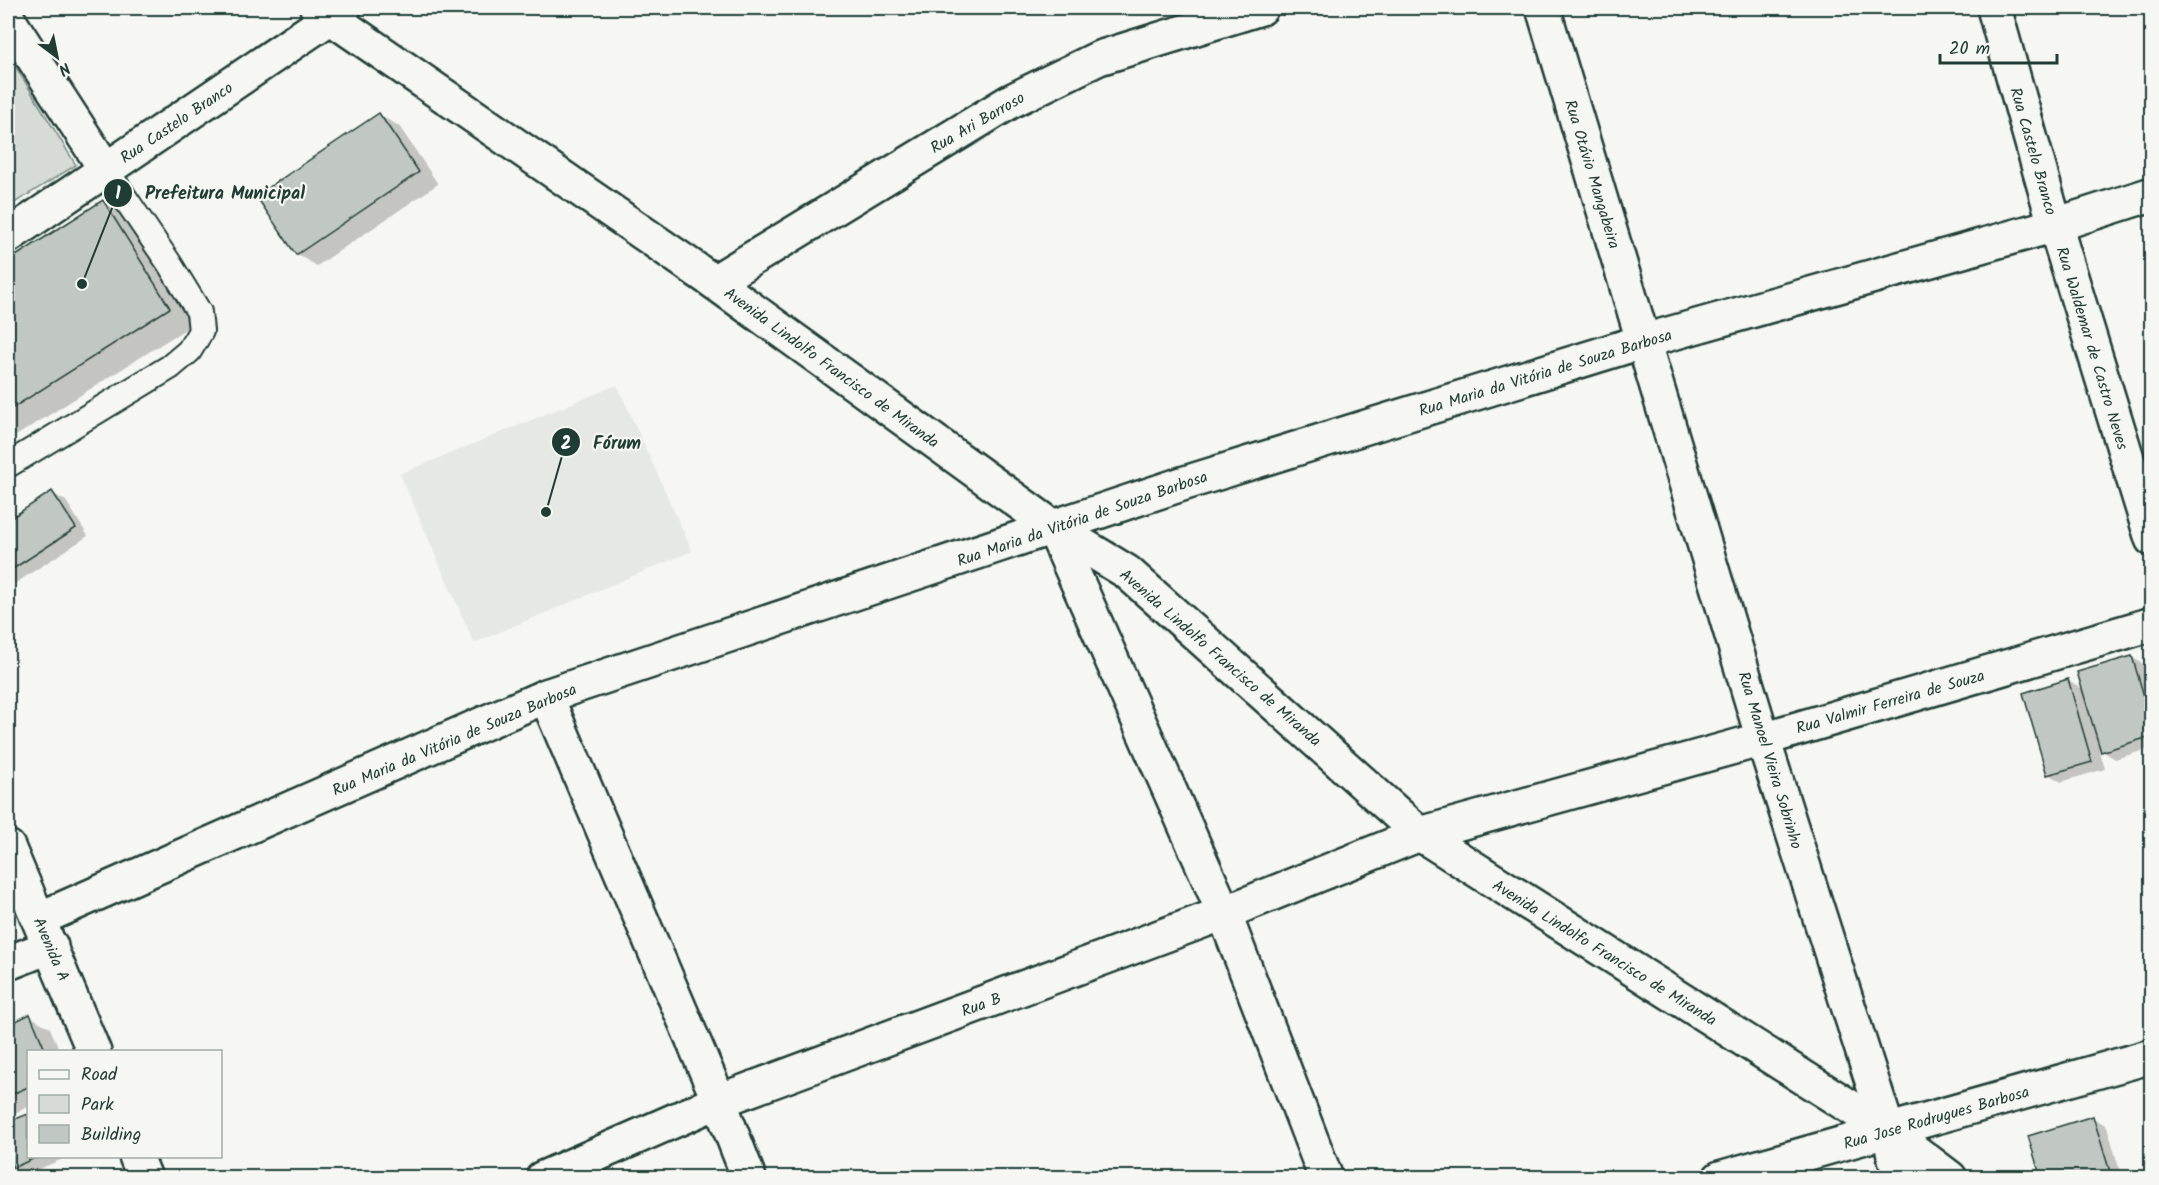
<svg xmlns="http://www.w3.org/2000/svg" width="2159" height="1185" viewBox="0 0 2159 1185" font-family="Kalam,sans-serif">
  <style>
    .built { fill: #e6e8e4 }
    .green { fill: #d6dbd6; stroke: #7a8c85; stroke-width: 1.5 }
    .shadow { fill: #0003 }
    .building { fill: #c1c8c3; stroke: #1f3d34; stroke-width: 1.5 }
    .lines { fill: none; stroke-linecap: round; stroke-linejoin: round }
    .service-casing { stroke: #1f3d34; stroke-width: 28 }
    .minor-casing { stroke: #1f3d34; stroke-width: 38 }
    .service { stroke: #f6f6f2; stroke-width: 24 }
    .minor { stroke: #f6f6f2; stroke-width: 33 }
    .labels { text-anchor: middle; stroke-width: 4.5; stroke-linejoin: round; paint-order: stroke }
    .street-label { font-size: 16px; fill: #1f3d34; stroke: #f6f6f2 }
    .leader { fill: none; stroke: #1f3d34; stroke-width: 2 }
    .callout-dot { fill: #1f3d34; stroke: #f6f6f2; stroke-width: 2 }
    .mark-label { font-size: 18px; text-anchor: middle; font-weight: bold; fill: #fff }
    .callout-label { font-size: 18px; text-anchor: middle; font-weight: bold; fill: #1f3d34; stroke: #f6f6f2; stroke-width: 4.5; stroke-linejoin: round; paint-order: stroke }
  </style>
  <rect width="100%" height="100%" fill="#f6f6f2"/>
  <filter id="ink" filterUnits="userSpaceOnUse"><feTurbulence type="fractalNoise" baseFrequency=".0167" numOctaves="2"/><feDisplacementMap in="SourceGraphic" scale="12" xChannelSelector="R" yChannelSelector="G"/><feConvolveMatrix kernelMatrix="1 2 1 2 8 2 1 2 1" color-interpolation-filters="sRGB"/></filter>
  <g filter="url(#ink)">
    <polygon class="built" points="617,385 692,551 474,643 400,474"/>
    <polygon class="green" points="8,54 76,165 8,207"/>
    <g class="shadow">
      <polygon points="379,115 399,126 438,184 317,266 297,254"/>
      <polygon points="103,202 129,217 195,323 8,441 8,262"/>
      <polygon points="52,493 66,501 88,536 8,588 8,522"/>
      <polygon points="2131,657 2145,665 2152,687 2152,748 2115,759 2099,749 2105,769 2061,782 2048,774 2068,681 2084,690"/>
      <polygon points="30,1016 50,1028 60,1052 28,1052 28,1107 8,1116 8,1026"/>
      <polygon points="28,1115 28,1156 70,1156 27,1174 14,1167 8,1151 8,1124"/>
      <polygon points="2093,1118 2107,1126 2122,1178 2042,1178"/>
    </g>
    <g class="building">
      <polygon points="379,113 419,172 296,255 256,196"/>
      <polygon points="103,200 170,308 8,411 8,261"/>
      <polygon points="52,491 76,528 8,572 8,520"/>
      <polygon points="2132,656 2152,723 2152,736 2101,752 2077,672"/>
      <polygon points="2068,679 2092,762 2047,775 2023,693"/>
      <polygon points="30,1014 46,1052 28,1052 28,1087 8,1096 8,1025"/>
      <polygon points="28,1114 28,1156 39,1156 13,1168 8,1155 8,1122"/>
      <polygon points="2093,1116 2110,1172 2093,1178 2041,1178 2028,1136"/>
    </g>
    <g class="lines">
      <g class="service-casing">
        <polyline id="service" points="8,465 170,367 189,351 201,331 199,312 169,263 106,170"/>
      </g>
      <g class="minor-casing">
        <g id="minor">
          <polyline points="317,8 714,282 1053,527 1127,572 1420,834 1888,1131 1950,1178"/>
          <polyline points="1543,8 1763,739 1888,1131 1900,1178"/>
          <polyline points="1994,8 2055,225 2152,539"/>
          <polyline points="8,19 106,170"/>
          <polyline points="8,236 344,8"/>
          <polyline points="714,282 1011,101 1099,58 1261,8"/>
          <polyline points="1053,527 1224,913 1326,1178"/>
          <polyline points="546,696 719,1101 749,1178"/>
          <polyline points="8,847 94,1052"/>
          <polyline points="39,919 546,696 1182,484 1644,341 2055,225 2152,194"/>
          <polyline points="8,963 51,946"/>
          <polyline points="136,1156 145,1178"/>
          <polyline points="543,1178 719,1101 1224,913 1420,834 1763,739 2152,624"/>
          <polyline points="1720,1178 2152,1056"/>
        </g>
      </g>
      <use href="#service" class="service"/>
      <use href="#minor" class="minor"/>
    </g>
  </g>
  <g class="labels">
    <g class="street-label">
      <text transform="translate(176 122) rotate(-34)" y="6">Rua Castelo Branco</text>
      <text transform="translate(977 122) rotate(-30)" y="6">Rua Ari Barroso</text>
      <text transform="translate(2034 151) rotate(74)" y="6">Rua Castelo Branco</text>
      <text transform="translate(1593 174) rotate(73)" y="6">Rua Otávio Mangabeira</text>
      <text transform="translate(2093 348) rotate(73)" y="6">Rua Waldemar de Castro Neves</text>
      <text transform="translate(832 367) rotate(36)" y="6">Avenida Lindolfo Francisco de Miranda</text>
      <text transform="translate(1545 372) rotate(-17)" y="6">Rua Maria da Vitória de Souza Barbosa</text>
      <text transform="translate(1082 518) rotate(-19)" y="6">Rua Maria da Vitória de Souza Barbosa</text>
      <text transform="translate(1221 657) rotate(41)" y="6">Avenida Lindolfo Francisco de Miranda</text>
      <text transform="translate(1890 701) rotate(-16)" y="6">Rua Valmir Ferreira de Souza</text>
      <text transform="translate(454 739) rotate(-23)" y="6">Rua Maria da Vitória de Souza Barbosa</text>
      <text transform="translate(1771 760) rotate(73)" y="6">Rua Manoel Vieira Sobrinho</text>
      <text transform="translate(52 949) rotate(67)" y="6">Avenida A</text>
      <text transform="translate(1605 952) rotate(32)" y="6">Avenida Lindolfo Francisco de Miranda</text>
      <text transform="translate(981 1004) rotate(-20)" y="6">Rua B</text>
      <text transform="translate(1936 1117) rotate(-16)" y="6">Rua Jose Rodrugues Barbosa</text>
    </g>
  </g>
  <path class="leader" d="M82 284L118 193M546 512L566 442"/>
  <g class="callout-dot">
    <circle cx="82" cy="284" r="6"/>
    <circle cx="546" cy="512" r="6"/>
    <circle cx="118" cy="193" r="15"/>
    <circle cx="566" cy="442" r="15"/>
  </g>
  <g class="mark-label">
    <text x="118" y="199">1</text>
    <text x="566" y="449">2</text>
  </g>
  <g class="callout-label">
    <text x="225" y="199">Prefeitura Municipal</text>
    <text x="617" y="449">Fórum</text>
  </g>
  <rect width="2159" height="1185" fill="none" stroke="#f6f6f2" stroke-width="30"/>
  <rect x="15" y="15" width="2129" height="1155" fill="none" stroke="#1f3d34" stroke-width="2" filter="url(#ink)"/>
  <rect x="27" y="1050" width="195" height="108" fill="#f6f6f2" stroke="#a0aca6" stroke-width="1.5"/>
  <rect x="39" y="1070" width="30" height="9" fill="#f6f6f2" stroke="#a0aca6" stroke-width="1.5"/>
  <text x="81" y="1080" font-size="18" fill="#1f3d34">Road</text>
  <rect x="39" y="1095" width="30" height="18" fill="#d6dbd6" stroke="#a0aca6" stroke-width="1.5"/>
  <text x="81" y="1110" font-size="18" fill="#1f3d34">Park</text>
  <rect x="39" y="1125" width="30" height="18" fill="#c1c8c3" stroke="#a0aca6" stroke-width="1.5"/>
  <text x="81" y="1140" font-size="18" fill="#1f3d34">Building</text>
  <g transform="translate(57 57) rotate(148)" stroke="#f6f6f2" stroke-width="4.5" paint-order="stroke">
  <path d="M0-4.5L10 22L0 15L-10 22Z" fill="#1f3d34"/>
  <text y="-9" font-size="16" font-weight="bold" text-anchor="middle" fill="#1f3d34">N</text>
  </g>
  <path d="M1940 54v9h117v-9" fill="none" stroke="#1f3d34" stroke-width="3"/>
  <text x="1949" y="54" font-size="18" fill="#1f3d34" stroke="#f6f6f2" stroke-width="4.5" paint-order="stroke">20 m</text>
</svg>
